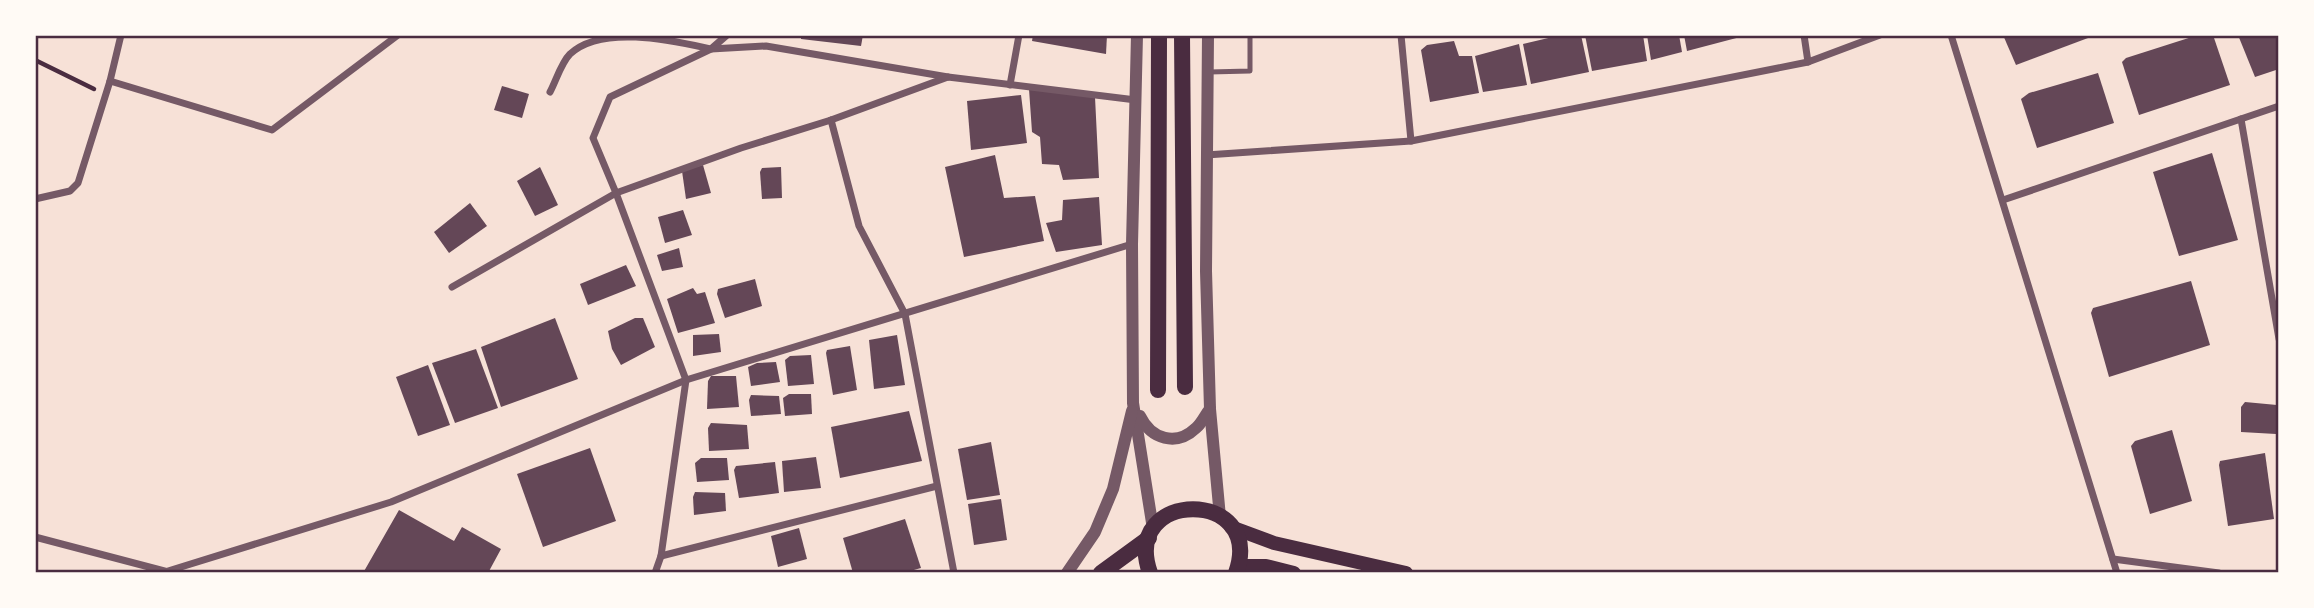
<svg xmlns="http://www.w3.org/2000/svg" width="2314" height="608" viewBox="0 0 2314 608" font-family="'Fira Sans',sans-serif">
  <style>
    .building { fill: #644757 }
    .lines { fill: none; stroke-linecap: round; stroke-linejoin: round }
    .path { stroke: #4a2c40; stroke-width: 4.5 }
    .service { stroke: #755966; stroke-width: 5 }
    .minor { stroke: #755966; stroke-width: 7 }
    .tertiary { stroke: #755966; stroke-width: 12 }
    .secondary { stroke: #4a2c40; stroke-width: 14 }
    .primary { stroke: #4a2c40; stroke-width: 16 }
    .neatline { fill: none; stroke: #4a2c40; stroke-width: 2.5 }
  </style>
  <rect width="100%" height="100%" fill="#f7e1d7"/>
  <g class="building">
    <polygon points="801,35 863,35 861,46 801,39"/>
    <polygon points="1033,35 1107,35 1106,54 1032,41"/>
    <polygon points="1561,35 1581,35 1589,72 1531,84 1523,44"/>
    <polygon points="1585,35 1643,35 1647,61 1592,71"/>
    <polygon points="1647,35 1679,35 1682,52 1651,60"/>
    <polygon points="1684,35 1743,35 1744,36 1687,51"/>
    <polygon points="2003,35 2096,35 2016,65"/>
    <polygon points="2198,35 2213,35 2230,85 2139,115 2122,62 2126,58"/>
    <polygon points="2238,35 2279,35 2279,69 2255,77"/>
    <polygon points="1454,41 1459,56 1472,56 1479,93 1430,102 1421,50 1427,45"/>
    <polygon points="1519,44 1527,85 1483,92 1475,56"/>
    <polygon points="2098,73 2114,123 2037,148 2021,99 2029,93"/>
    <polygon points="502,86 529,94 522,118 494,110"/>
    <polygon points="1029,89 1095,97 1099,178 1063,180 1059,165 1042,164 1040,137 1032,132"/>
    <polygon points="1021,95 1027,143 971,150 967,101"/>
    <polygon points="2212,153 2238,240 2179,256 2153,172"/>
    <polygon points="995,155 1004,198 1035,196 1044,241 964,257 945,167"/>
    <polygon points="703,165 711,193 686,199 682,171"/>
    <polygon points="540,167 558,205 535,216 517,181"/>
    <polygon points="781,167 782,198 762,199 760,172 762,168"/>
    <polygon points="1099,197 1102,245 1056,252 1046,223 1062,220 1063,200"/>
    <polygon points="470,203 487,226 449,253 434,232"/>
    <polygon points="683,210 692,235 665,243 658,217"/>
    <polygon points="679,248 683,267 662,271 657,255"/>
    <polygon points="626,265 636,286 588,305 580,284"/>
    <polygon points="755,279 762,306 725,318 717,294 718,289"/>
    <polygon points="2191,281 2210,345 2109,377 2091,313 2093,308"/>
    <polygon points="693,288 697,294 705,292 715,323 678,333 667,299"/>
    <polygon points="555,318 578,379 501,407 481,347"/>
    <polygon points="635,318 643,318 655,347 621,365 612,349 608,331"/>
    <polygon points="719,334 721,352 693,356 693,335"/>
    <polygon points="897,335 905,385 874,389 869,340"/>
    <polygon points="850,346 857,390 833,395 826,353 827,350"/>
    <polygon points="476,349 498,408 455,423 432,363"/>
    <polygon points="811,355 814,384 788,386 785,360 790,356"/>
    <polygon points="776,362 780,382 751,386 748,367 757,363"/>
    <polygon points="428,365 450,425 418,436 396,377"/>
    <polygon points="711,376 736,376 739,407 707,409 708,381"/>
    <polygon points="789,394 811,394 812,414 785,416 783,398"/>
    <polygon points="751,395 779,396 781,414 751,416 749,400"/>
    <polygon points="2245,402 2277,405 2276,434 2241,432 2241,407"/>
    <polygon points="909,411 922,461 840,478 831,427"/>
    <polygon points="711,423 747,425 749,449 709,451 708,428"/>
    <polygon points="2172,430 2192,501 2150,514 2131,446 2135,441"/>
    <polygon points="991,442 1000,495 967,500 958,449"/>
    <polygon points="590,448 616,521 543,547 517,474"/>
    <polygon points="2265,453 2274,519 2228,526 2219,465 2220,461"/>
    <polygon points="816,457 821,488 784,492 782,461"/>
    <polygon points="701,458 727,458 729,480 697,482 695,463"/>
    <polygon points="775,462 779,493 739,498 734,470 736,466"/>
    <polygon points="695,492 725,493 726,511 694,515 693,497"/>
    <polygon points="1001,499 1007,540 974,545 968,504"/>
    <polygon points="399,510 454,541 462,527 501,549 488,573 363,573"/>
    <polygon points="905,519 921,568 903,573 853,573 843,538"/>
    <polygon points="799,528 807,559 778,567 771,536"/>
  </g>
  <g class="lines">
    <polyline class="path" points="35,60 94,89"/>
    <polyline class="service" points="1209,72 1250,71 1250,35"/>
    <g class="minor">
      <polyline points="1401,35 1411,141"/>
      <polyline points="1804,35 1808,62"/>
      <polyline points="1951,35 2117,573"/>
      <polyline points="110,81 272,130 398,35"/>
      <polyline points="1010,85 1019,35"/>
      <path d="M550,92C556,81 561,63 570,54C602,24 674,41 711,49L727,35"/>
      <polyline points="2241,119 2279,339"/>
      <polyline points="831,120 859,226 905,314 954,573"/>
      <polyline points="1206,155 1411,141 1808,62 1880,35"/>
      <polyline points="35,199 70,191 78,183 110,81 121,35"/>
      <polyline points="2003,200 2279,106"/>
      <polyline points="452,287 616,193 741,148 831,120 948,77 1136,100"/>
      <polyline points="35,537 172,573"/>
      <polyline points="661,556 937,486"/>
      <polyline points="2113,559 2219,573"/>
      <polyline points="168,571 391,502 686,380 1132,244"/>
      <polyline points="655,573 661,556 686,380 616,193 593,138 610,97 711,49 766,46 948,77"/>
    </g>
    <g class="tertiary">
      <polyline points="1137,35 1132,244 1133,403 1153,529"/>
      <polyline points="1208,35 1206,271 1210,409 1220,517"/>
      <path d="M1140,416C1151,439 1176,447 1196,428C1202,423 1205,415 1210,409"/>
      <polyline points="1067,573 1095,532 1113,489 1132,411"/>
    </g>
    <g class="secondary">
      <polyline points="1231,527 1274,543 1406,573"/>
      <polyline points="1238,566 1266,566 1294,573"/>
    </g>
    <g class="primary">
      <polyline points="1182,35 1185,387"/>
      <polyline points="1158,390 1159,35"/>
      <polyline points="1101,573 1149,538"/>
      <path d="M1150,573C1120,488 1266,488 1236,573"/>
    </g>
  </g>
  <rect width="2314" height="608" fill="none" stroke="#fffaf5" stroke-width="74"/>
  <rect x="37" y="37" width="2240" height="534" class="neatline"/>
</svg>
